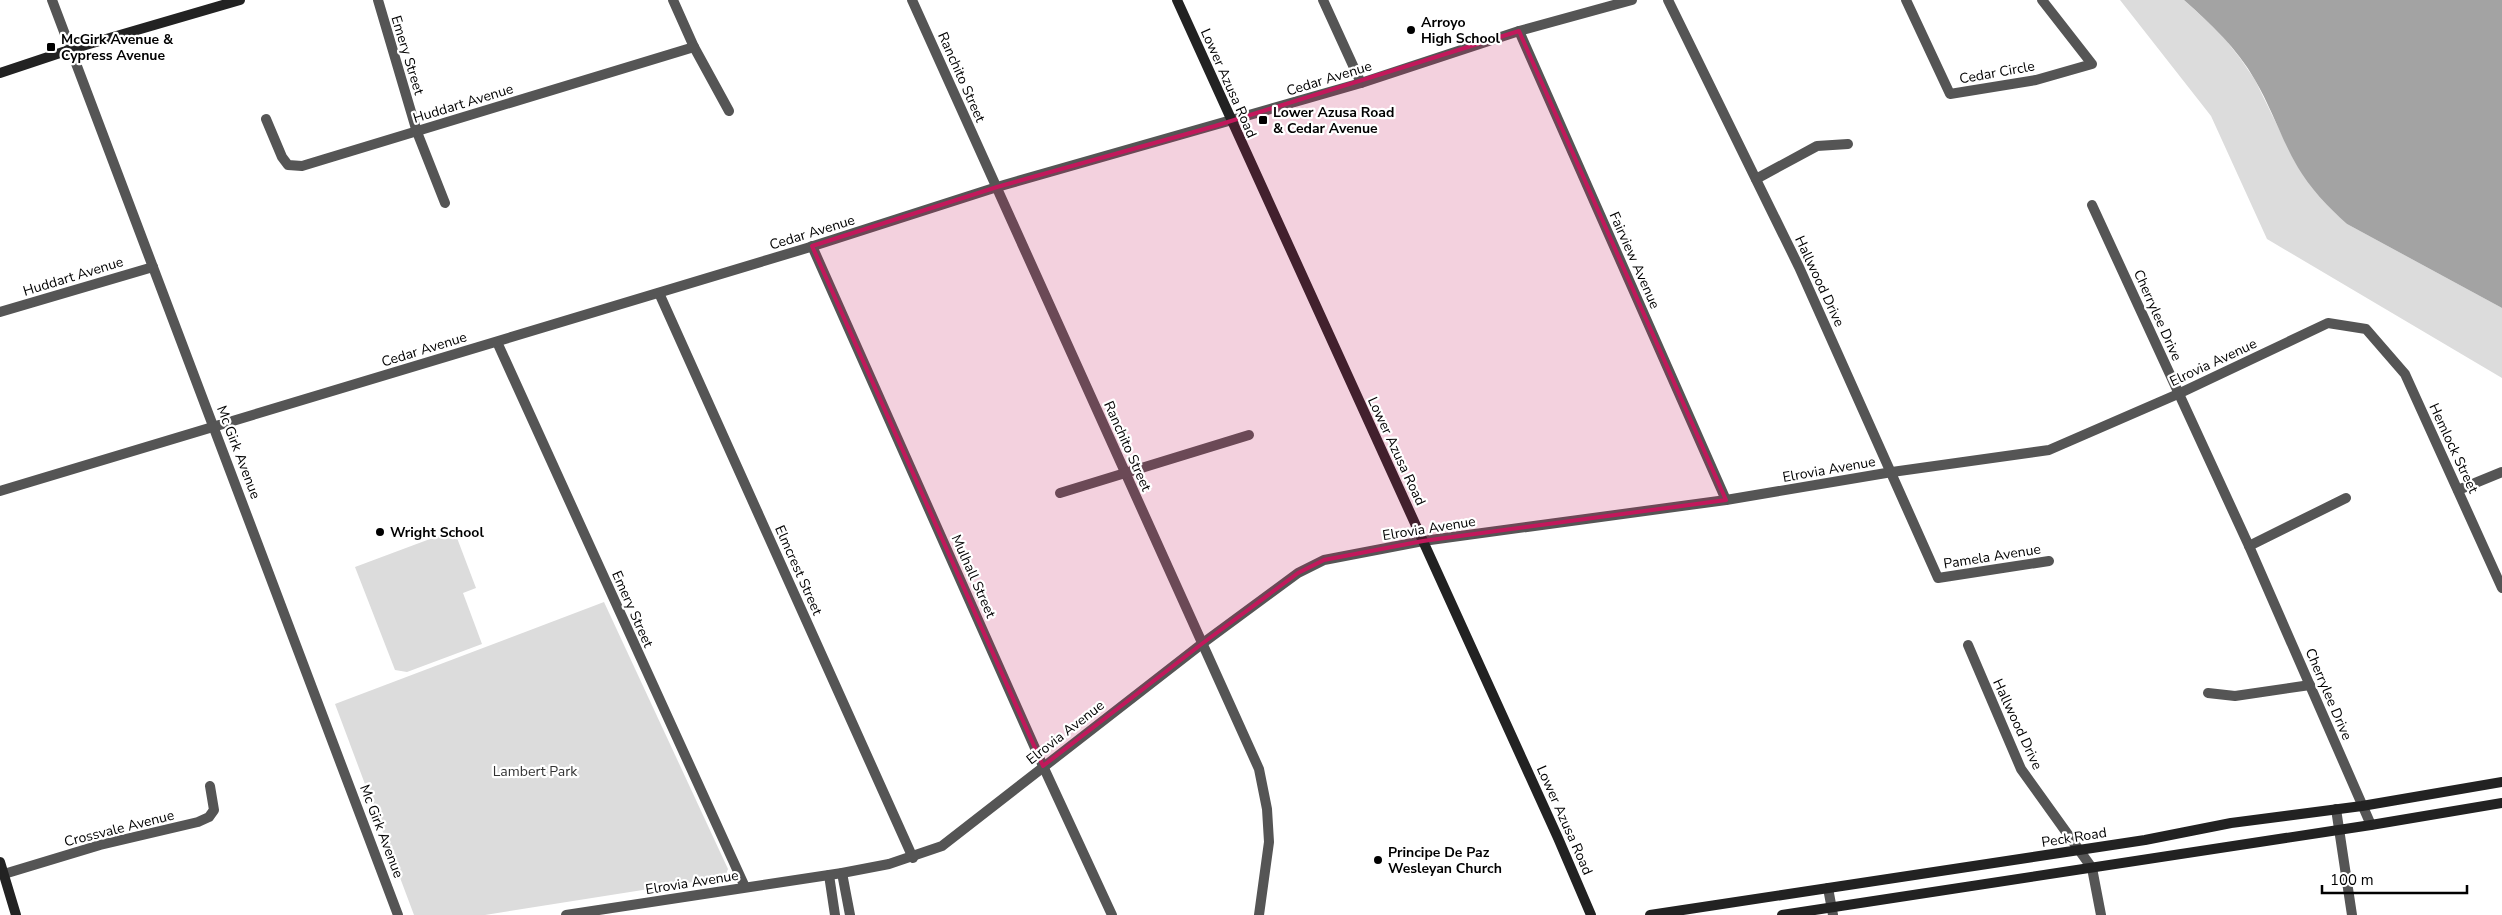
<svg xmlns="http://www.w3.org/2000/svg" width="2502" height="915" viewBox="0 0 2502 915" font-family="'Nunito Sans',sans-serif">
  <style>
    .green { fill: #dcdcdc }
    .water { fill: #a3a3a3 }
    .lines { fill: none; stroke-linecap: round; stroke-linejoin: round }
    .street { stroke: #555; stroke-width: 10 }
    .secondary { stroke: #222; stroke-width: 10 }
    .marked { fill: #c2185b; fill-opacity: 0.2; stroke: #c2185b; stroke-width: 4; stroke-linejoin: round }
    .poi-dot { fill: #000; stroke: #fff; stroke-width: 2 }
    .labels { text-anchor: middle; stroke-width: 4.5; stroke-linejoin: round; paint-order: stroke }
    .poi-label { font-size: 14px; font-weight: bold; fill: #000; stroke: #fff; text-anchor: start }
    .street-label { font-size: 14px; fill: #000; stroke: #fff }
    .park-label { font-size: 14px; fill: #333; stroke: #fff }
  </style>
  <rect width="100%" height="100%" fill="#fff"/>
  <g class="green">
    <polygon points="2120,0 2184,0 2221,34 2240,58 2255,80 2297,166 2347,224 2502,308 2502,378 2267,239 2211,116"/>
    <polygon points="454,530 476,588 463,593 482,644 407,672 395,670 355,567"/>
    <polygon points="604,602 728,869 725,877 485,915 414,915 335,704"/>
  </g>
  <path class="water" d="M2184,0H2502V308L2347,224C2328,207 2310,188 2297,166C2281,138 2271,107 2255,80C2237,48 2211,24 2184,0Z"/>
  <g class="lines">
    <g class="street">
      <polyline points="52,0 398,915"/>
      <polyline points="378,0 417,132 445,203"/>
      <polyline points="673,0 694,47 729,111"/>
      <polyline points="912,0 1259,769 1267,809 1269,842 1259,915"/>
      <polyline points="1323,0 1361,83"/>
      <polyline points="1668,0 1799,267 1938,578 2049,561"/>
      <polyline points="1906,0 1950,94 2036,80 2092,64 2042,0"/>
      <polyline points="1519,31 1726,500"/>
      <polyline points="266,119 282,157 288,165 302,166 694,47"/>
      <polyline points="1756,179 1817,146 1848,144"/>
      <polyline points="2092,205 2249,546 2371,825"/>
      <polyline points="812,246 1043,766 1112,915"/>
      <polyline points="659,293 913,858"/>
      <polyline points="0,312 153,267"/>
      <polyline points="497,342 745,887"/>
      <polyline points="2458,490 2502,472"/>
      <polyline points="0,491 807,248 997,187 1361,83 1519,31 1632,0"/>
      <polyline points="1060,493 1249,435"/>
      <polyline points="2249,546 2346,498"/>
      <polyline points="1968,645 2021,769 2092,868 2101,915"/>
      <polyline points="2208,693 2235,696 2310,685"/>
      <polyline points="2336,809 2352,915"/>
      <polyline points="842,873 850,915"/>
      <polyline points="4,874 100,845 198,822 209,817 214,810 210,786"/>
      <polyline points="829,875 835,915"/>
      <polyline points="1828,888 1833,915"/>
      <polyline points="566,915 842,873 889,864 942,846 1203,643 1298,573 1324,560 1423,541 1726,500 1892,472 2049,450 2178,394 2328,323 2366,329 2405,374 2502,588"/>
    </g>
    <g class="secondary">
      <polyline points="1177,0 1558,838 1591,915"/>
      <polyline points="0,73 72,49 240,0"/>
      <polyline points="0,862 16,915"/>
      <polyline points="1650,915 2145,840 2231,823 2362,806 2502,782"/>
      <polyline points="1782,915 2371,825 2502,803"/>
    </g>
  </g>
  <path class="marked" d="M1519,31L1726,500L1423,541L1324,560L1298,573L1203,643L1043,766L812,246L997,187L1215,126Z"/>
  <g class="poi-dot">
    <circle cx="1411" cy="30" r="5"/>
    <rect x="46" y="42" width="10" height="10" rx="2.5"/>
    <rect x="1258" y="115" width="10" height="10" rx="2.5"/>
    <circle cx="380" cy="532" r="5"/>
    <circle cx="1378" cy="860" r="5"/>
  </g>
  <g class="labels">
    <g class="poi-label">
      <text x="1421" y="27">Arroyo<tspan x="1421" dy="16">High School</tspan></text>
      <text x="61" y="44">McGirk Avenue &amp;<tspan x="61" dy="16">Cypress Avenue</tspan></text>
      <text x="1273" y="117">Lower Azusa Road<tspan x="1273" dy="16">&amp; Cedar Avenue</tspan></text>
      <text x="390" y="537">Wright School</text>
      <text x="1388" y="857">Principe De Paz<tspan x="1388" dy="16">Wesleyan Church</tspan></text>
    </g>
    <g class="street-label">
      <text transform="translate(408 55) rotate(73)" y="5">Emery Street</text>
      <text transform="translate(1997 72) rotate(-10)" y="5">Cedar Circle</text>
      <text transform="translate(962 77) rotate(66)" y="5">Ranchito Street</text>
      <text transform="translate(1329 78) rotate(-17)" y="5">Cedar Avenue</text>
      <text transform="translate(1229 83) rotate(66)" y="5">Lower Azusa Road</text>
      <text transform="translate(463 103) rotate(-17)" y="5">Huddart Avenue</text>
      <text transform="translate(812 232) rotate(-17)" y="5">Cedar Avenue</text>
      <text transform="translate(1635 260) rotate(66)" y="5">Fairview Avenue</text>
      <text transform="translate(73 276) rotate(-17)" y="5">Huddart Avenue</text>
      <text transform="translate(1820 281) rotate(65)" y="5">Hallwood Drive</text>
      <text transform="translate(2158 315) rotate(66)" y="5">Cherrylee Drive</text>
      <text transform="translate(424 349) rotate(-17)" y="5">Cedar Avenue</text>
      <text transform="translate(2213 362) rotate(-25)" y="5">Elrovia Avenue</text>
      <text transform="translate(1128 446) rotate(66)" y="5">Ranchito Street</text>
      <text transform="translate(2454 448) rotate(65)" y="5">Hemlock Street</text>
      <text transform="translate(1397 451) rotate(65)" y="5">Lower Azusa Road</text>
      <text transform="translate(239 452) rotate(69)" y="5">Mc Girk Avenue</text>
      <text transform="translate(1829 469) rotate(-10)" y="5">Elrovia Avenue</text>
      <text transform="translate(1429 528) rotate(-9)" y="5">Elrovia Avenue</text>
      <text transform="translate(1992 556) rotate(-9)" y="5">Pamela Avenue</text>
      <text transform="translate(799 570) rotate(66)" y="5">Elmcrest Street</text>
      <text transform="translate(974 576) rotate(66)" y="5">Mulhall Street</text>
      <text transform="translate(633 609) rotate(66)" y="5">Emery Street</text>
      <text transform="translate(2329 694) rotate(67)" y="5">Cherrylee Drive</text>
      <text transform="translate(2018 724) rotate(65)" y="5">Hallwood Drive</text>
      <text transform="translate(1065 732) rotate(-38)" y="5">Elrovia Avenue</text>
      <text transform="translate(1565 820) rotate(66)" y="5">Lower Azusa Road</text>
      <text transform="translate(119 828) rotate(-14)" y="5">Crossvale Avenue</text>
      <text transform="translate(382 831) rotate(69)" y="5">Mc Girk Avenue</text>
      <text transform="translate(2074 837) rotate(-9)" y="5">Peck Road</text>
      <text transform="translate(692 882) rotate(-9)" y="5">Elrovia Avenue</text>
    </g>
    <g class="park-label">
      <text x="535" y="776">Lambert Park</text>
    </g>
  </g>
  <path d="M2322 885v8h145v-8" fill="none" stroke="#000000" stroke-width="2.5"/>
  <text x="2330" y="885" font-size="15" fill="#000000" stroke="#ffffff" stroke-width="4" paint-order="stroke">100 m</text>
</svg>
